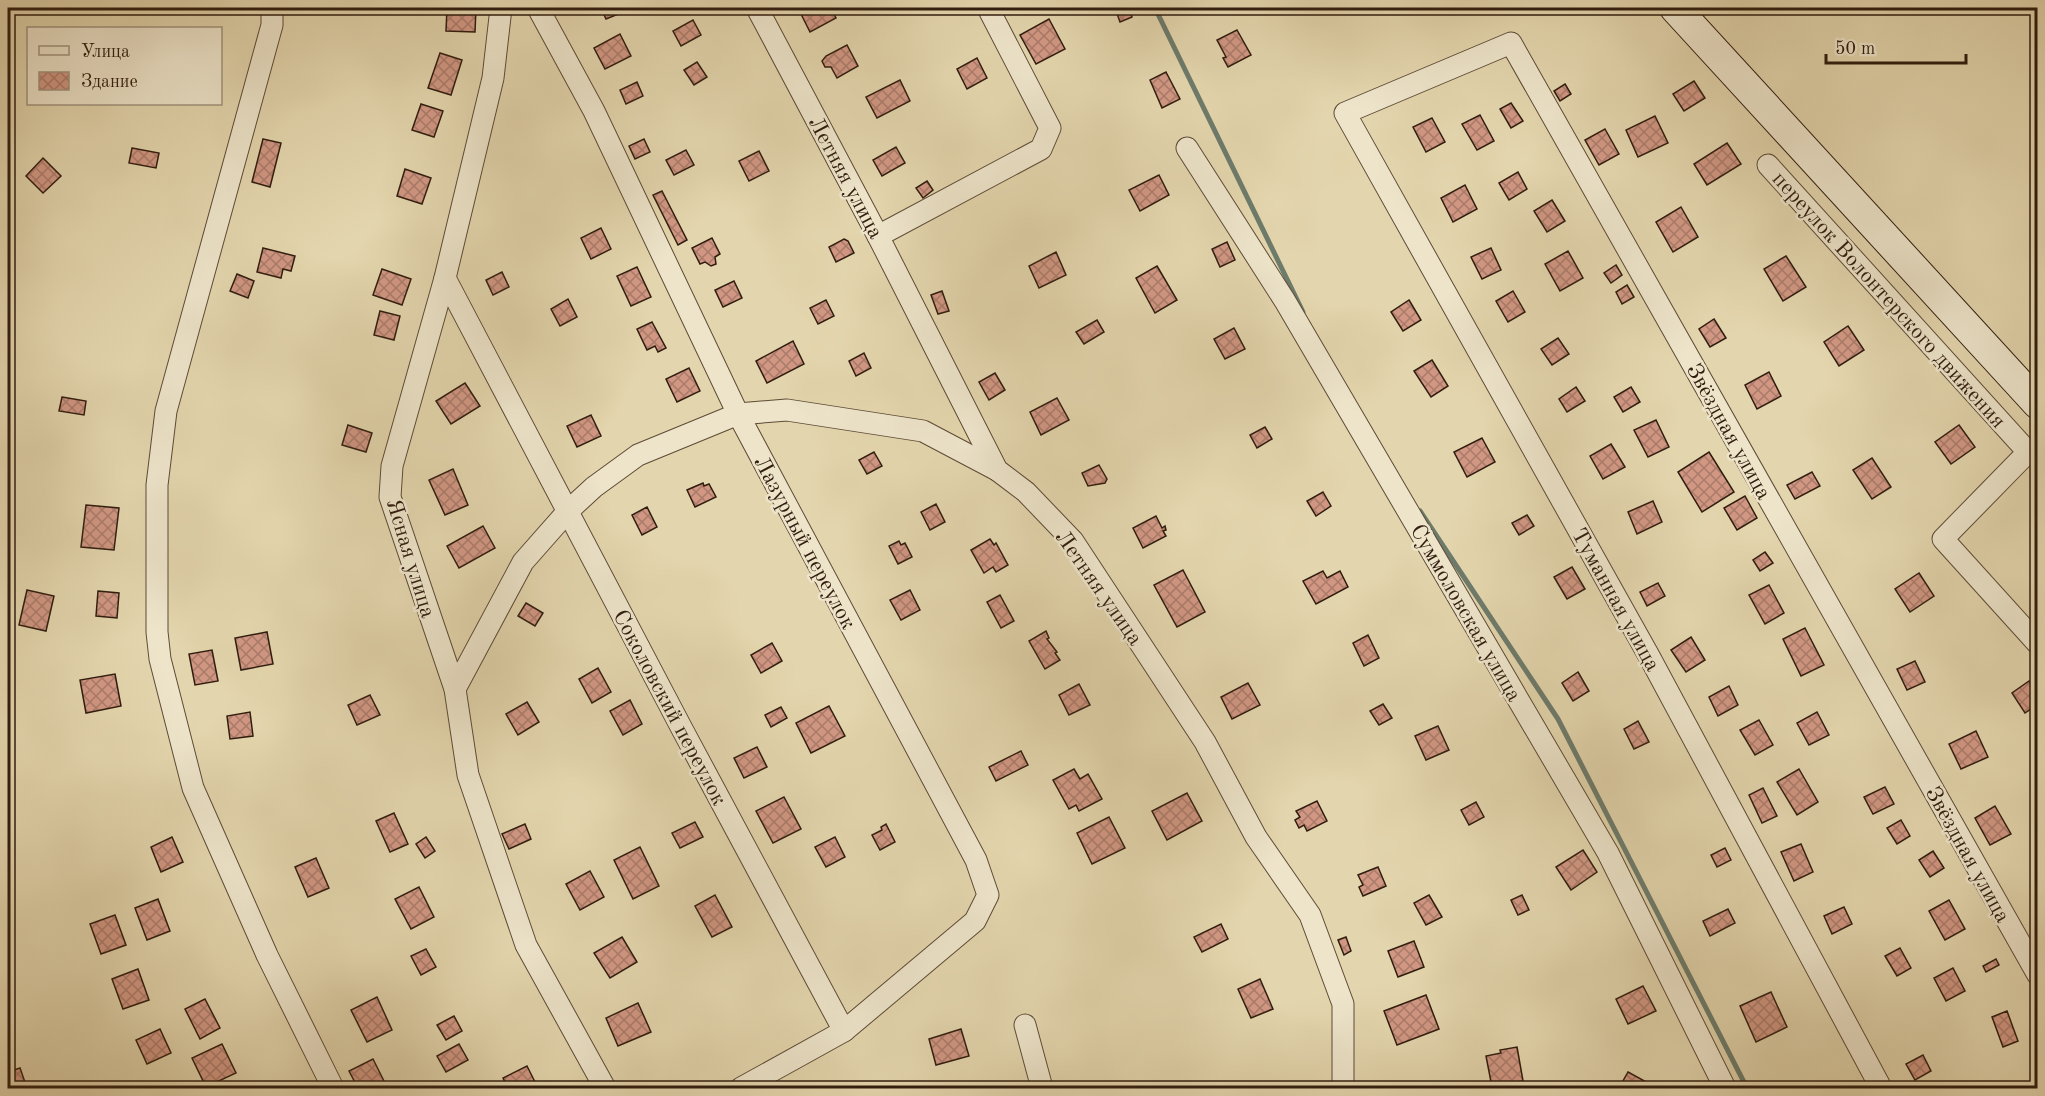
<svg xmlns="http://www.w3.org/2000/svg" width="2045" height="1096" viewBox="0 0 2045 1096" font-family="'Old Standard TT',serif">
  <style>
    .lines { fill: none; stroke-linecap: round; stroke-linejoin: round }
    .stream { stroke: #6d7b6b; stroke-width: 5 }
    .building { fill: url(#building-cross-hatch); stroke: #301d0f; stroke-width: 1.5 }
    .minor-casing { stroke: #5d4b36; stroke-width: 23 }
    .secondary-casing { stroke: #301d0f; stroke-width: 32 }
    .minor { stroke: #ede4ca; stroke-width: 21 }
    .secondary { stroke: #ede4ca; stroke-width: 30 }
    .labels { text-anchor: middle; stroke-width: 5; stroke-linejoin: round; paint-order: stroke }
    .street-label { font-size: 22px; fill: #301d0f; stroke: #ede4ca }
  </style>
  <defs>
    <pattern id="building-cross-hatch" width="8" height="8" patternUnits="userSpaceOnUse" patternTransform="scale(1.5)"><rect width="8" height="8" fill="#d19783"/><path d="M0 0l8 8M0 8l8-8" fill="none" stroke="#aa7b6a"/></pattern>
  </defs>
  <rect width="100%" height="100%" fill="#e3d5ad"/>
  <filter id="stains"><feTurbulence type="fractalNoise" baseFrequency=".00333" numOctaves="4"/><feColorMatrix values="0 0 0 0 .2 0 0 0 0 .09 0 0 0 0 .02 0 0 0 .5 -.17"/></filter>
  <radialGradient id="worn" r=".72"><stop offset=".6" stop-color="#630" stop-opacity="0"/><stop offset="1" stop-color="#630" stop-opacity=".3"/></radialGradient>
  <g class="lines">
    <g class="stream">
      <polyline points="1155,8 1303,312"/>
      <polyline points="1420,511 1558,719 1747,1088"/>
    </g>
  </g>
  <g class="building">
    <polygon points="447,8 476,8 475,32 446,31"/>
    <polygon points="601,8 624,8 626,11 606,19"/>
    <polygon points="798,8 831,8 836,18 810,32"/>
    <polygon points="1115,8 1129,8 1132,17 1120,22"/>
    <polygon points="1430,8 1443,8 1433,13"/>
    <polygon points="1049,19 1065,49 1036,64 1020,35"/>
    <polygon points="693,20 701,35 681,46 673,31"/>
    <polygon points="1237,30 1251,55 1228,67 1223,58 1226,57 1217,40"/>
    <polygon points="620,34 631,56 605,69 594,48"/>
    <polygon points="847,45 858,66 837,78 831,67 825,67 822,61 826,56"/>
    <polygon points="440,53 462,60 451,95 428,88"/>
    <polygon points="977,58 987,78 967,89 957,69"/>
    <polygon points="697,62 707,77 694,85 684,70"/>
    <polygon points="1166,72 1180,99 1162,108 1150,80"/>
    <polygon points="900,80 910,101 877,118 866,97"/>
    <polygon points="1694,81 1705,98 1684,111 1673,94"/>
    <polygon points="637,82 643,96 626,104 620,90"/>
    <polygon points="1565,84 1571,94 1560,101 1554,91"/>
    <polygon points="1511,103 1523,121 1511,128 1500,109"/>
    <polygon points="421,104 443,111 434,137 412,130"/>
    <polygon points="1480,115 1494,141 1477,150 1462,124"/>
    <polygon points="1655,116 1668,143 1638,157 1626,130"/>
    <polygon points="1432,118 1445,142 1426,152 1413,127"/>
    <polygon points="1605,129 1619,154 1599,165 1585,140"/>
    <polygon points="263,139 281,143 270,187 252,182"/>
    <polygon points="644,139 650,152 635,159 629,146"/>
    <polygon points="1727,143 1741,164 1707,185 1694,164"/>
    <polygon points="896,147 905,163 882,176 873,160"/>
    <polygon points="132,148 159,153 156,168 129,163"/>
    <polygon points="686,150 694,165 674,175 666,160"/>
    <polygon points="759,151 769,171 749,181 739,161"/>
    <polygon points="43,158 61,176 43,193 26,176"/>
    <polygon points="405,169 431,178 422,204 397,196"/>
    <polygon points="1518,172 1527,189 1509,200 1499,183"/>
    <polygon points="1159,175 1169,195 1140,211 1129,190"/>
    <polygon points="927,181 933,190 923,198 916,188"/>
    <polygon points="1465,185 1477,209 1453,222 1441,198"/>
    <polygon points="662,191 687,240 678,245 653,195"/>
    <polygon points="1552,200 1565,221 1547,232 1534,211"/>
    <polygon points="1681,207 1698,237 1673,252 1656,222"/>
    <polygon points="601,228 611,249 591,259 581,238"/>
    <polygon points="712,238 720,254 715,257 716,264 711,266 705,262 700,264 692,248"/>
    <polygon points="844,239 848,241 854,253 836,262 829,247"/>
    <polygon points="1227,242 1235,260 1220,267 1212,249"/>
    <polygon points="263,248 295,256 291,271 283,269 281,278 257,272"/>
    <polygon points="1491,248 1501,270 1482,279 1471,257"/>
    <polygon points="1568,251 1583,278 1560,291 1545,264"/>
    <polygon points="1056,252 1066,275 1039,288 1029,266"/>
    <polygon points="1786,256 1806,287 1783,301 1764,269"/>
    <polygon points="1616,265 1622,275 1611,283 1604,273"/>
    <polygon points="1157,266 1177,300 1155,313 1136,278"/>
    <polygon points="637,267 651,297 631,306 617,276"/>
    <polygon points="382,269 411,279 402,305 373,295"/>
    <polygon points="502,272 509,287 493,295 486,280"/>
    <polygon points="237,274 254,281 248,298 230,291"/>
    <polygon points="734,281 742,298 723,307 715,290"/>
    <polygon points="1627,285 1634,297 1622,304 1616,292"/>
    <polygon points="942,291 949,311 938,314 931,295"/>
    <polygon points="1513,291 1525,312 1508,322 1496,301"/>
    <polygon points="568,299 577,317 560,326 551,309"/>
    <polygon points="826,300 834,316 818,324 810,308"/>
    <polygon points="1409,300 1421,320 1403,331 1391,312"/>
    <polygon points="380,311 400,316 394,340 374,335"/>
    <polygon points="1714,319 1726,338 1710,347 1699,329"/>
    <polygon points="1097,320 1104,332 1084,344 1076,332"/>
    <polygon points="652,322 666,348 658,352 655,346 647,350 637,329"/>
    <polygon points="1848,326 1864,350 1839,366 1824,342"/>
    <polygon points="1234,328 1245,349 1225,359 1214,339"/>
    <polygon points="1558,338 1569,354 1552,365 1541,349"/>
    <polygon points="793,341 804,364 767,383 756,361"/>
    <polygon points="864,353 871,368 856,376 849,361"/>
    <polygon points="1432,360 1448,386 1431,397 1414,371"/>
    <polygon points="689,368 700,391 677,402 666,379"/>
    <polygon points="1769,372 1781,396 1757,409 1745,385"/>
    <polygon points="995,373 1005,390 989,400 979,382"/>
    <polygon points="465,383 480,406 451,424 436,401"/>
    <polygon points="1576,387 1585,401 1567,412 1559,399"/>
    <polygon points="1631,387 1640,402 1623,412 1614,397"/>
    <polygon points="62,397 86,401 84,415 59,411"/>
    <polygon points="1057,398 1069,420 1041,435 1030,412"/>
    <polygon points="591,415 601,436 577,447 567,426"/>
    <polygon points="1656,420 1669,447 1648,457 1634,430"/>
    <polygon points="348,425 372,433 366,452 342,445"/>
    <polygon points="1959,425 1975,447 1951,464 1935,442"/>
    <polygon points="1265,427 1272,439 1257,448 1250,435"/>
    <polygon points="1482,438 1495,462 1467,477 1454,452"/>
    <polygon points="1611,444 1625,467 1603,479 1590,456"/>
    <polygon points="874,452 882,466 867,474 859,460"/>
    <polygon points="1709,452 1734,492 1702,512 1678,472"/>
    <polygon points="1872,458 1891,487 1872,499 1853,470"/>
    <polygon points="1099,465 1107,479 1105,483 1088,486 1082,473"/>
    <polygon points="453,469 468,505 445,515 429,480"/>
    <polygon points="1812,472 1820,486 1795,499 1787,485"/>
    <polygon points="703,483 704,486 709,484 716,497 695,507 687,490"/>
    <polygon points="1323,492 1331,506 1316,516 1307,501"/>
    <polygon points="1745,496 1757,518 1737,530 1724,508"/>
    <polygon points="1653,501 1662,522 1637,534 1628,512"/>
    <polygon points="936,504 945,522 930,530 921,512"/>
    <polygon points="86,505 119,508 114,550 81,547"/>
    <polygon points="647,507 657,527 642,535 632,515"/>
    <polygon points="1527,515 1534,526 1519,535 1512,523"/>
    <polygon points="1156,516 1162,528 1165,526 1166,530 1163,531 1166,536 1143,548 1133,528"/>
    <polygon points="483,526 495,548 459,568 447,546"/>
    <polygon points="990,539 994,545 996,543 1008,565 996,572 993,567 984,573 971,550"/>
    <polygon points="899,541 901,545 905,543 912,557 898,564 889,546"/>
    <polygon points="1765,552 1773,563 1760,571 1753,560"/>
    <polygon points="1572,567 1585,589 1567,599 1554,577"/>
    <polygon points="1183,570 1205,612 1177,627 1154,585"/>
    <polygon points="1323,571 1327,578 1340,571 1348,587 1316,604 1303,581"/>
    <polygon points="1919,573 1934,596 1910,612 1895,589"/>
    <polygon points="1658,583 1665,596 1647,606 1640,592"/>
    <polygon points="1769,585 1784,613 1765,624 1749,595"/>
    <polygon points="27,590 54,596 46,631 19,625"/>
    <polygon points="910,590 920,610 901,620 890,600"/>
    <polygon points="98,591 119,593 117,618 96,616"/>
    <polygon points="1000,595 1014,621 1001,628 987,602"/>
    <polygon points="526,603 543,613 535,626 518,616"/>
    <polygon points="1805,628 1824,665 1801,676 1783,639"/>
    <polygon points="1046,631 1049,638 1047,639 1057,652 1055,653 1060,660 1045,669 1029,641"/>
    <polygon points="267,632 273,664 241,670 235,638"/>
    <polygon points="1368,635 1379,658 1364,666 1353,643"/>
    <polygon points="1691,637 1705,660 1686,672 1671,650"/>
    <polygon points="772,643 782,661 761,673 751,655"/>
    <polygon points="212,650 218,681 195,685 189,654"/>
    <polygon points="1915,661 1925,682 1907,690 1897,669"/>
    <polygon points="598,668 611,692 592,703 579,679"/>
    <polygon points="1578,672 1589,691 1573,701 1562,683"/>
    <polygon points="115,674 121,706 86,713 80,680"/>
    <polygon points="2029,681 2038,695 2038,704 2025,713 2012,693"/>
    <polygon points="1248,683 1260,705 1232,719 1221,697"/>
    <polygon points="1079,684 1090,705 1069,715 1059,695"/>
    <polygon points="1729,686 1738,705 1718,716 1709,697"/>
    <polygon points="370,695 380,715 357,725 348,705"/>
    <polygon points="630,700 642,724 623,735 610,711"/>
    <polygon points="527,702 539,722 518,735 506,714"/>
    <polygon points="1383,704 1392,718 1379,725 1370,711"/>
    <polygon points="829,706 845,736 811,753 796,723"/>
    <polygon points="781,707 787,718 771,727 765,715"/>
    <polygon points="250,712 253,736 230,739 227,716"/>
    <polygon points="1817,712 1829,735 1809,745 1797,723"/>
    <polygon points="1759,720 1773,745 1755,755 1740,730"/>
    <polygon points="1638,721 1649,742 1634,749 1624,729"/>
    <polygon points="1438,726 1449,750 1426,760 1415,736"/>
    <polygon points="1976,731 1988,757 1961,769 1949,744"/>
    <polygon points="757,747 767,767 744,778 734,758"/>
    <polygon points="1021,751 1028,765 996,781 989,767"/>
    <polygon points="1074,769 1080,779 1088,774 1102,799 1079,811 1076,805 1069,809 1053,780"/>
    <polygon points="1799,769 1818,802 1797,815 1777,782"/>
    <polygon points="1885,787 1894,804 1873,814 1864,797"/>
    <polygon points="1763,788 1777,816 1762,823 1749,795"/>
    <polygon points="1187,793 1202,821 1167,840 1152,811"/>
    <polygon points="784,797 801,829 773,843 756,811"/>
    <polygon points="1317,801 1327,821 1307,831 1304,825 1299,828 1295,820 1300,817 1296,811"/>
    <polygon points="1476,802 1484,817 1469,825 1461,810"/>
    <polygon points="1995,806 2011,834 1990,845 1975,818"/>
    <polygon points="394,813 408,844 390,852 376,821"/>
    <polygon points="1109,817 1125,848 1092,864 1077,833"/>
    <polygon points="1901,820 1910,836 1897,844 1887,828"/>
    <polygon points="695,822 703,837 680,848 672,833"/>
    <polygon points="525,824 531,839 509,849 502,834"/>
    <polygon points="886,824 895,842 880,850 872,835 882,830 881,827"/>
    <polygon points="172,837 183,862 161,872 151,847"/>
    <polygon points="426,837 435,851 425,858 416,844"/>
    <polygon points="835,837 845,857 826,867 815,847"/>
    <polygon points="1801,844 1813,872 1794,881 1781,852"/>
    <polygon points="640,847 659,886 633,899 614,860"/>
    <polygon points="1725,848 1731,860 1717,867 1711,855"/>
    <polygon points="1583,850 1597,872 1571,890 1556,867"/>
    <polygon points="1933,851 1944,868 1930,877 1919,860"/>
    <polygon points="316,858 329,888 308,897 295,867"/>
    <polygon points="1378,867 1386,886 1363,896 1359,887 1363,885 1358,875"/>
    <polygon points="590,871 604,897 580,910 566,884"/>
    <polygon points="419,887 434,917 411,929 395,899"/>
    <polygon points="715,895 732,927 712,937 695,906"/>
    <polygon points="1429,895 1442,917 1426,925 1414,903"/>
    <polygon points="1522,895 1529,910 1518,915 1511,900"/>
    <polygon points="158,899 170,931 147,940 135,908"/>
    <polygon points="1949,900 1965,929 1945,940 1929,911"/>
    <polygon points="1844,907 1852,924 1832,934 1824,916"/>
    <polygon points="1728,909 1735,923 1710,936 1703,921"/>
    <polygon points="115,915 126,945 101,954 90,924"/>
    <polygon points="1221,924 1228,939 1202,952 1194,937"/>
    <polygon points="622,937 637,962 610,978 594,953"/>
    <polygon points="1346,937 1351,951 1344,955 1338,940"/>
    <polygon points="1414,941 1424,967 1398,977 1388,951"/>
    <polygon points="1900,948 1911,968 1897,976 1885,956"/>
    <polygon points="426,949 436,967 421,975 411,956"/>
    <polygon points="1996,959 1999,965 1986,972 1983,966"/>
    <polygon points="1953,968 1965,991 1946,1001 1934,978"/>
    <polygon points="138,969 149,1000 123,1009 112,979"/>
    <polygon points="1260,979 1273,1009 1251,1018 1238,989"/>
    <polygon points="1643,986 1656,1011 1628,1024 1616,999"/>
    <polygon points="1771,992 1787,1027 1756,1042 1740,1006"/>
    <polygon points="1426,995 1439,1029 1397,1045 1384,1011"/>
    <polygon points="377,997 392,1030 367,1042 351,1010"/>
    <polygon points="205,999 220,1028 200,1039 185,1009"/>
    <polygon points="638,1003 651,1032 618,1046 606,1018"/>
    <polygon points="2007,1011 2018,1041 2003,1047 1992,1017"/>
    <polygon points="454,1016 462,1031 446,1040 437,1025"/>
    <polygon points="160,1029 171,1053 147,1064 136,1040"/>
    <polygon points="961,1029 969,1056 936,1065 929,1039"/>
    <polygon points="222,1044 236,1073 206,1087 192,1058"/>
    <polygon points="459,1044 468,1060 446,1072 437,1056"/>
    <polygon points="1517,1047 1523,1081 1492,1087 1486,1056 1501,1053 1500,1050"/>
    <polygon points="1923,1055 1931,1071 1915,1080 1906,1064"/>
    <polygon points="373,1059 386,1085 378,1088 358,1088 349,1071"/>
    <polygon points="527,1066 538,1088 508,1088 503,1078"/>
    <polygon points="20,1068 27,1088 8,1088 8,1072"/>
    <polygon points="1628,1072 1650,1084 1648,1088 1619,1088"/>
  </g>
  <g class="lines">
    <g class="minor-casing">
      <g id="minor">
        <polyline points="272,8 272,25 166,411 157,485 157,632 160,659 193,788 267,955 333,1088"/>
        <polyline points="501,8 493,78 445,278 392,466 390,497 455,689 468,775 526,945 605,1088"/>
        <polyline points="538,8 594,111 738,414 976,860 988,895 975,921 844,1031"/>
        <polyline points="757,8 878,236 997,470 1026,492 1073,541 1205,742 1256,837 1310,915 1343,1004 1343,1088"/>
        <polyline points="1187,148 1285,301 1608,853 1725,1088"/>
        <polyline points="1768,165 2028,452 1943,539 2038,644"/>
        <polyline points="878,236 1041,149 1050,128 988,8"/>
        <polyline points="445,278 681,727 844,1031 741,1088"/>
        <polyline points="455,689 523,562 568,511 594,487 638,455 738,414 787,410 923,431 997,470"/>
        <polyline points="1025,1025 1042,1088"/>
        <polyline points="1881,1088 1649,656 1345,113 1511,43 2038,975"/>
      </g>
    </g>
    <g class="secondary-casing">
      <polyline id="secondary" points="1675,8 2038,404"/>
    </g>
    <use href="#minor" class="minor"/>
    <use href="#secondary" class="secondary"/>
  </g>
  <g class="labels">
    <g class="street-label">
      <text transform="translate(847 177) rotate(62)" y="8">Летняя улица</text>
      <text transform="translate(1890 299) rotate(48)" y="8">переулок Волонтерского движения</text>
      <text transform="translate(1730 431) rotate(61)" y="8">Звёздная улица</text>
      <text transform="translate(806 542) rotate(62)" y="8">Лазурный переулок</text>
      <text transform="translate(412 558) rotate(73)" y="8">Ясная улица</text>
      <text transform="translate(1100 587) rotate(55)" y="8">Летняя улица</text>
      <text transform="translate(1617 599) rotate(61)" y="8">Туманная улица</text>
      <text transform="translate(1467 612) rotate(60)" y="8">Суммоловская улица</text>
      <text transform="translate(671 707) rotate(62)" y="8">Соколовский переулок</text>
      <text transform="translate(1969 854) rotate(61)" y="8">Звёздная улица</text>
    </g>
  </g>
  <rect width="2045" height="1096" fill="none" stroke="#e3d5ad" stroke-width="30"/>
  <rect x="9" y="9" width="2027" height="1078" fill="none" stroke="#301d0f" stroke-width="3"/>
  <rect x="15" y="15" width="2015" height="1066" fill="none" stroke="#301d0f" stroke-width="1.5"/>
  <rect x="27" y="27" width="195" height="78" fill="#ede4ca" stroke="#a1947f" stroke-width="1.5"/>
  <rect x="39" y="46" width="30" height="9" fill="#ede4ca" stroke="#a1947f" stroke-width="1.5"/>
  <text x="81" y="57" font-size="18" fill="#301d0f">Улица</text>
  <rect x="39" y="72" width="30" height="18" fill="url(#building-cross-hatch)" stroke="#a1947f" stroke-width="1.5"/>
  <text x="81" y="87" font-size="18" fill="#301d0f">Здание</text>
  <path d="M1826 54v9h140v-9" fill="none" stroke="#301d0f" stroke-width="3"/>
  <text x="1835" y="54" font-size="18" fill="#301d0f" stroke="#ede4ca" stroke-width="4.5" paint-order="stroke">50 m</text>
  <rect width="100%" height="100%" filter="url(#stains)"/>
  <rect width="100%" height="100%" fill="url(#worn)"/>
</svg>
